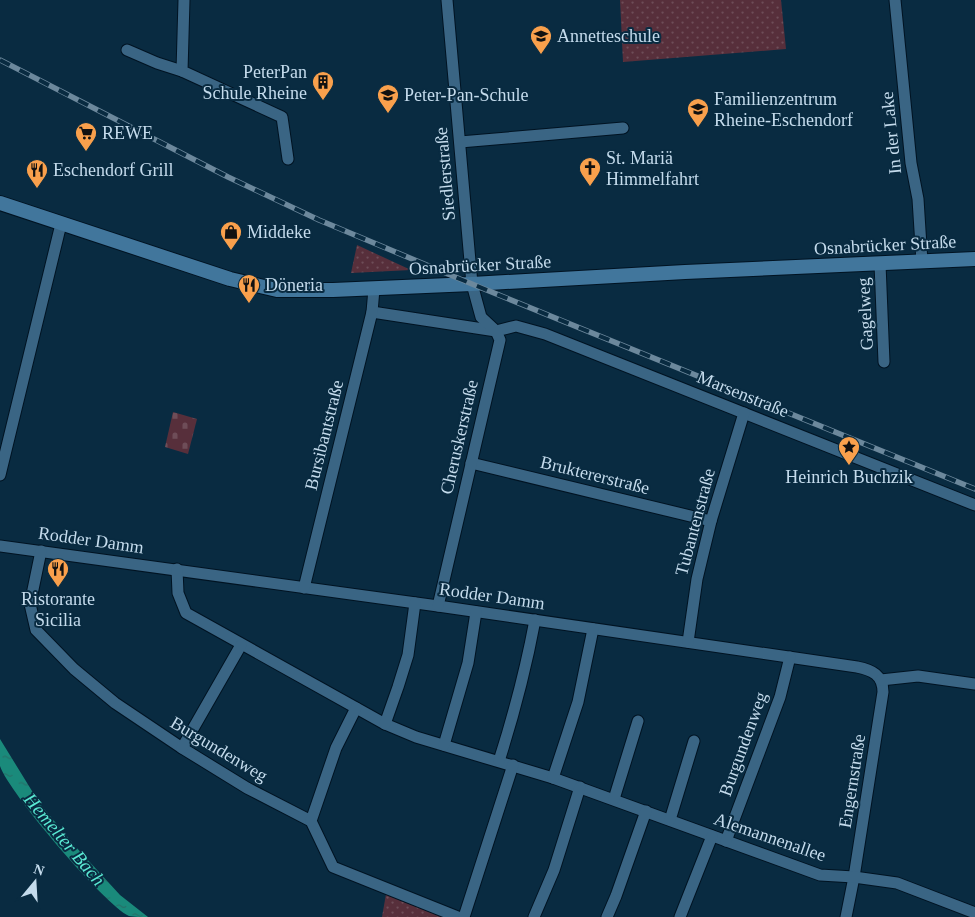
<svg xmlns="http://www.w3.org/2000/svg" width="975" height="917" viewBox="0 0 975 917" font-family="'Times New Roman',serif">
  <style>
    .grass { fill: url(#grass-dots) }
    .cemetery { fill: url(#cemetery-stones) }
    .water { fill: url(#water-ripples) }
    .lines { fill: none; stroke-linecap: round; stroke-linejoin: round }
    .minor-casing { stroke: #001322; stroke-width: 13 }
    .secondary-casing { stroke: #001322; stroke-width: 16 }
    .minor { stroke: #3a6584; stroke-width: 11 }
    .secondary { stroke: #41769c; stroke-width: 14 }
    .rail-casing { stroke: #6c889c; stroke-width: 5.5 }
    .rail { stroke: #092b41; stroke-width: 4; stroke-dasharray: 11; stroke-linecap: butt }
    .labels { text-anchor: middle; stroke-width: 4; stroke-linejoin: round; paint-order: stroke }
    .poi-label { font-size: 18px; fill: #c4dbec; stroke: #092b41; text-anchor: start }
    .street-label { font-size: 18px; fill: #c4dbec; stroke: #092b41 }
    .water-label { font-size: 19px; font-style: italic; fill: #5ae9d3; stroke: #092b41 }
  </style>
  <defs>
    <pattern id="grass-dots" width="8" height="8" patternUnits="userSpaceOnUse" patternTransform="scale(1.25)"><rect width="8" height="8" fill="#572f3b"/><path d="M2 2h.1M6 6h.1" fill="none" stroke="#6e4d58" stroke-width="1.8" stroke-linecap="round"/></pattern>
    <pattern id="cemetery-stones" width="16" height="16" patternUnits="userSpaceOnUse" patternTransform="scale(1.25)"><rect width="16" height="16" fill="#572f3b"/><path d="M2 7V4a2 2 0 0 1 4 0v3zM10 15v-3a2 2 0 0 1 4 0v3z" fill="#6e4d58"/></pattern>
    <pattern id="water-ripples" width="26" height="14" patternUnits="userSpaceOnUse" patternTransform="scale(1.25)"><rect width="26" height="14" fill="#1a8a7b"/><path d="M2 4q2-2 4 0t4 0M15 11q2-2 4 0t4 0" fill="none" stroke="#267169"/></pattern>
  </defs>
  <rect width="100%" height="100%" fill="#092b41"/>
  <g class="grass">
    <polygon points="620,0 781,0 786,49 623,62"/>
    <polygon points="357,245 411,270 351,273"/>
    <polygon points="386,894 444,917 382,917"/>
  </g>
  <polygon class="cemetery" points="173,412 197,419 188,454 165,447"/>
  <path class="water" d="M0,739L40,804L75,846L120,895L148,917C143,917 134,917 129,916C104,904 9,793 0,766C0,758 0,747 0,739Z"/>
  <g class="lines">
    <g class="minor-casing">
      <g id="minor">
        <polyline points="184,0 182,71 282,117 288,159"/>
        <polyline points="895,0 911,163 918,199 922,262"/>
        <polyline points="127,50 157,63 182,71"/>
        <polyline points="460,142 623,128"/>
        <polyline points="880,264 884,362"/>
        <polyline points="372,312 496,331 516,326 545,334 975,505"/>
        <polyline points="471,463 711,521"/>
        <polyline points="0,475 61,224"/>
        <path d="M0,546L438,606L857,667C872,670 883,675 883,692L854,877L846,917"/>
        <polyline points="41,551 30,604 36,630 74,669 115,703 182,748 247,788 311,821 333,867 458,917"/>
        <polyline points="177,569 178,593 186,613 385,724 416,737 553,778 820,875 854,877 897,883 975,913"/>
        <polyline points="304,588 372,312 374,289"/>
        <polyline points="438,606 500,340 496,331 481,317 472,284 447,0"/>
        <polyline points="688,642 697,579 711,521 744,413"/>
        <polyline points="881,680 918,676 975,684"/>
        <polyline points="385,724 398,687 408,655 415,603"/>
        <polyline points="444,745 468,663 476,612"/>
        <polyline points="182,748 241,645"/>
        <path d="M499,761C514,714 526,668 535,620"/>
        <polyline points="553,778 578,702 593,629"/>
        <polyline points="614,799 638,721"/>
        <polyline points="670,820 694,741"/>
        <polyline points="311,821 336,748 356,708"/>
        <polyline points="726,841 780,697 790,657"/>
        <polyline points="464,917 513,765"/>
        <polyline points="534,917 554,870 580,787"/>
        <polyline points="607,917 616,896 646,811"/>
        <polyline points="680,917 712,836"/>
      </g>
    </g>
    <g class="secondary-casing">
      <polyline id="secondary" points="0,203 230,279 277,290 333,290 472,284 685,272 975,259"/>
    </g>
    <use href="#minor" class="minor"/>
    <use href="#secondary" class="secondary"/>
    <g class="rail-casing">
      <polyline id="rail" points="0,60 228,177 319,220 472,284 975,489"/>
    </g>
    <use href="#rail" class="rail"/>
  </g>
  <defs>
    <g id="school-pin" transform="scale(1.125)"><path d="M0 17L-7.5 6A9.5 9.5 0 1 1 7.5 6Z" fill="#f9a04c" stroke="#092b41"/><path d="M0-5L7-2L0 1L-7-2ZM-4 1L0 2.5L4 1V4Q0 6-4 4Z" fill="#111"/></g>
    <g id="building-pin" transform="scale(1.125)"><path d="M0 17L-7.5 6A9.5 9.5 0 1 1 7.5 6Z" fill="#f9a04c" stroke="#092b41"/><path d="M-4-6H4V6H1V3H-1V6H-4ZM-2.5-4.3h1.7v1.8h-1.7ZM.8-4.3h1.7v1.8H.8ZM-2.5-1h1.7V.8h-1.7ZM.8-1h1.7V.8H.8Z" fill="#111"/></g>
    <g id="supermarket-pin" transform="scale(1.125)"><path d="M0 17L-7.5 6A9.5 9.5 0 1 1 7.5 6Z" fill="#f9a04c" stroke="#092b41"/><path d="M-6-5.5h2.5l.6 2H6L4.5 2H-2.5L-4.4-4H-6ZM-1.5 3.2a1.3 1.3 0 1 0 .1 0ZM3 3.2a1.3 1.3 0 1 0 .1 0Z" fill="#111"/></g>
    <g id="church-pin" transform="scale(1.125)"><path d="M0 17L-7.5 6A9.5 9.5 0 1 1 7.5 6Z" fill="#f9a04c" stroke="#092b41"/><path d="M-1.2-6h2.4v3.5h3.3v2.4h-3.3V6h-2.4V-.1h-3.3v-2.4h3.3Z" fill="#111"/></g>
    <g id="restaurant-pin" transform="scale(1.125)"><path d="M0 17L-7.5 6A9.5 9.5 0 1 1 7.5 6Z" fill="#f9a04c" stroke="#092b41"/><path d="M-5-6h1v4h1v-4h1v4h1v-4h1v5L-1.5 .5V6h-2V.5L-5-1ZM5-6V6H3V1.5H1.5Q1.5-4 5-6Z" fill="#111"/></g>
    <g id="shop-pin" transform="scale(1.125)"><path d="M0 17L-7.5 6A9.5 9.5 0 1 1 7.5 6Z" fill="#f9a04c" stroke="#092b41"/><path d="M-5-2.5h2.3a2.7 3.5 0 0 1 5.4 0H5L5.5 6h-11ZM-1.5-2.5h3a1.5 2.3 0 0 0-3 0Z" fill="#111"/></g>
    <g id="sight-pin" transform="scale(1.125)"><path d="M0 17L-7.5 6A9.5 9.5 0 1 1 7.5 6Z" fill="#f9a04c" stroke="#092b41"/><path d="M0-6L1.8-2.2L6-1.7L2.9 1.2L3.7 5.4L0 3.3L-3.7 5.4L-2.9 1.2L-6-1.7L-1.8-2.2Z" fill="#111"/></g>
  </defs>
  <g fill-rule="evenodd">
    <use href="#school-pin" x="541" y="36"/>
    <use href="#building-pin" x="323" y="82"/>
    <use href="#school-pin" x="388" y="95"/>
    <use href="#school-pin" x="698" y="109"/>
    <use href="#supermarket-pin" x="86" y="133"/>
    <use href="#church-pin" x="590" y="168"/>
    <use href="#restaurant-pin" x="37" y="170"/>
    <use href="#shop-pin" x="231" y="232"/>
    <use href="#restaurant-pin" x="249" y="285"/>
    <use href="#sight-pin" x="849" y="447"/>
    <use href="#restaurant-pin" x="58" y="569"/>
  </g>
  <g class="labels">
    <g class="poi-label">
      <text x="557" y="42">Annetteschule</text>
      <text x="307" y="78" text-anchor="end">PeterPan<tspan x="307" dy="21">Schule Rheine</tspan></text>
      <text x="404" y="101">Peter-Pan-Schule</text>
      <text x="714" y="105">Familienzentrum<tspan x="714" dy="21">Rheine-Eschendorf</tspan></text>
      <text x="102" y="139">REWE</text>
      <text x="606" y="164">St. Mariä<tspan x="606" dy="21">Himmelfahrt</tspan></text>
      <text x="53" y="176">Eschendorf Grill</text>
      <text x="247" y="238">Middeke</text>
      <text x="265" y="291">Döneria</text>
      <text x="849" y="483" text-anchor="middle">Heinrich Buchzik</text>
      <text x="58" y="605" text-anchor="middle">Ristorante<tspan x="58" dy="21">Sicilia</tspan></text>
    </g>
    <g class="street-label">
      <text transform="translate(891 133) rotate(-96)" y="6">In der Lake</text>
      <text transform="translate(445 174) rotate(-95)" y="6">Siedlerstraße</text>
      <text transform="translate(885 245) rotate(-3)" y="6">Osnabrücker Straße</text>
      <text transform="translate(480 265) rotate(-3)" y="6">Osnabrücker Straße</text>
      <text transform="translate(865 314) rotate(-93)" y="6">Gagelweg</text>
      <text transform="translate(743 394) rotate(22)" y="6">Marsenstraße</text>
      <text transform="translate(324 435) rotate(-76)" y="6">Bursibantstraße</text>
      <text transform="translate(459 437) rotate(-77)" y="6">Cheruskerstraße</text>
      <text transform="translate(595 475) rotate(14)" y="6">Bruktererstraße</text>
      <text transform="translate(695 522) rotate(-75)" y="6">Tubantenstraße</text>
      <text transform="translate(91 540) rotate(8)" y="6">Rodder Damm</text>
      <text transform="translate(492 596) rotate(8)" y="6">Rodder Damm</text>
      <text transform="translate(743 744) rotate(-70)" y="6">Burgundenweg</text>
      <text transform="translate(219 749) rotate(31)" y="6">Burgundenweg</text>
      <text transform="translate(852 781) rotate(-81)" y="6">Engernstraße</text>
      <text transform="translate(770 837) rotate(19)" y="6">Alemannenallee</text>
    </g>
    <g class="water-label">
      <text transform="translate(65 839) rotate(50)" y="7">Hemelter Bach</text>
    </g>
  </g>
  <g transform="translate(35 882) rotate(18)" stroke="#092b41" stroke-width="4" paint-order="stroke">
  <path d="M0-4L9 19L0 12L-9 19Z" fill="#c4dbec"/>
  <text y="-8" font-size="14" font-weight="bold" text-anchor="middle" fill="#c4dbec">N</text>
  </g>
</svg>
